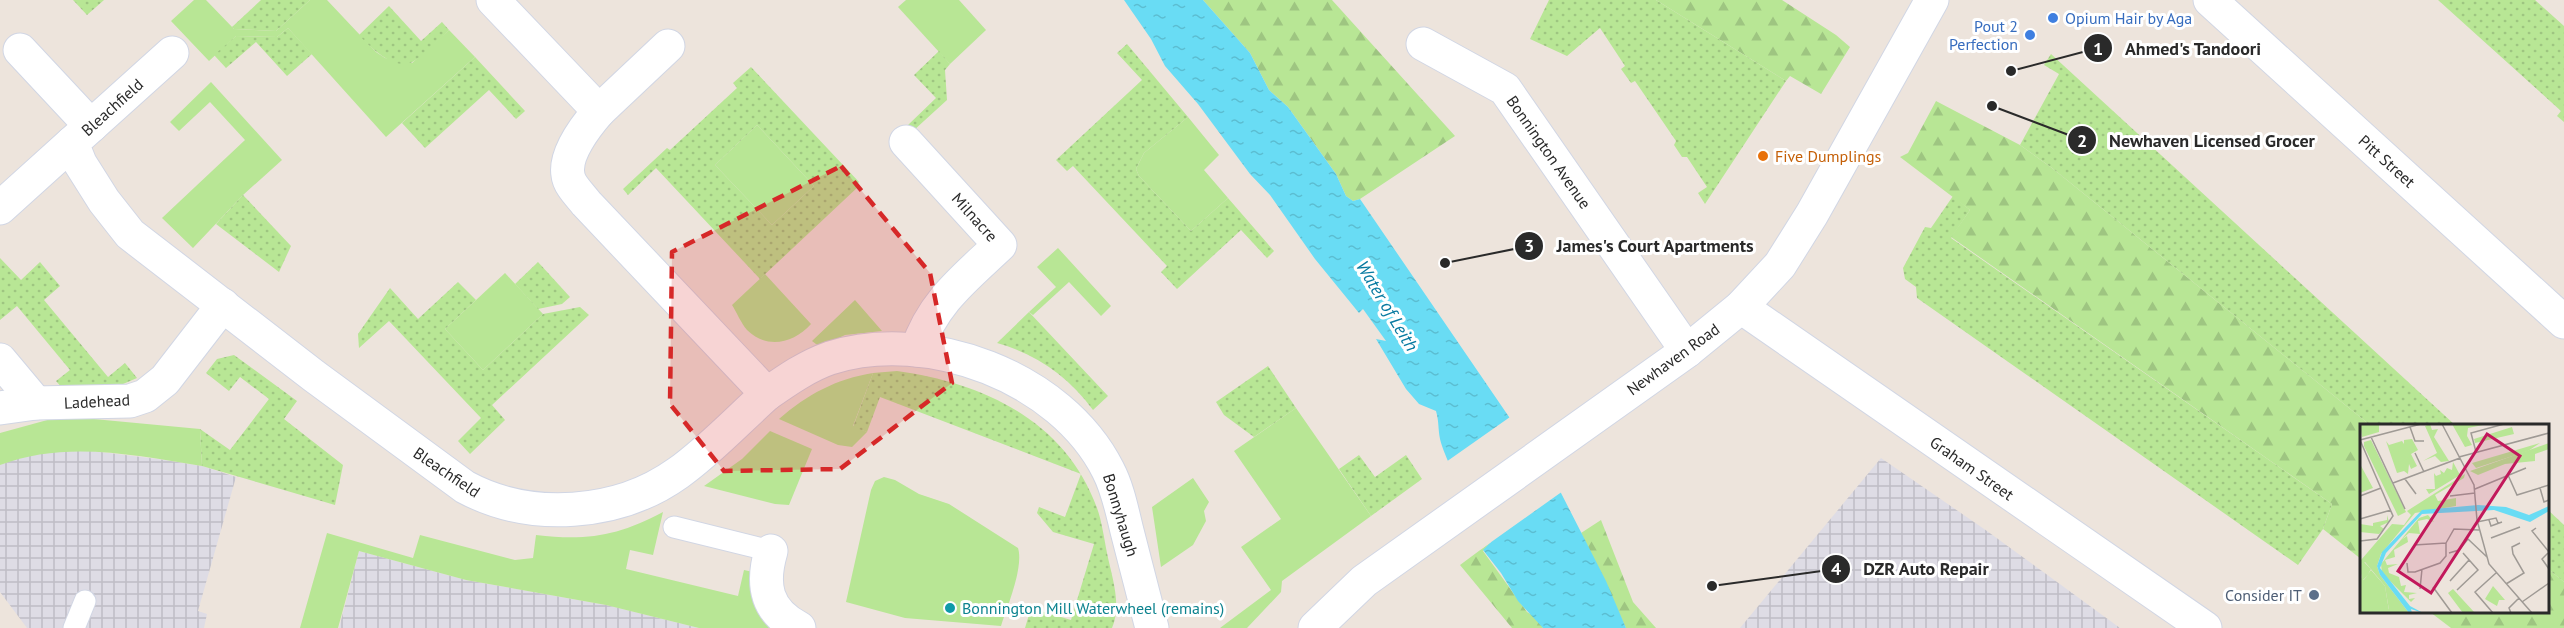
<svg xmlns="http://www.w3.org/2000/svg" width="2564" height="628" viewBox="0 0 2564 628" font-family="'PT Sans',sans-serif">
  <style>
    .industrial { fill: url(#industrial-grid) }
    .grass { fill: #b8e695 }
    .forest { fill: url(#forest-firs) }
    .park { fill: url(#park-dots); fill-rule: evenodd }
    .water { fill: url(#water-ripples) }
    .pier { fill: #ede4dc }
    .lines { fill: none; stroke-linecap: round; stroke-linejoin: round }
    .service-casing { stroke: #d1d6e4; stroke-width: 23 }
    .minor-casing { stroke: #d1d6e4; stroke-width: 35 }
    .tertiary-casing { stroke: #d1d6e4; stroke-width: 35 }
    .service { stroke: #fff; stroke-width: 21 }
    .minor { stroke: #fff; stroke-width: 33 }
    .tertiary { stroke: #fff; stroke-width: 33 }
    .marked { fill: #d62828; fill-opacity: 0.2; stroke: #d62828; stroke-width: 4.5; stroke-dasharray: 12 8; stroke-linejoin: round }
    .shop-dot { fill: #3f7fe0; stroke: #fff; stroke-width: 2 }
    .food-dot { fill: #e8710a; stroke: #fff; stroke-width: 2 }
    .service-dot { fill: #5c6f8a; stroke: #fff; stroke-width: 2 }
    .culture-dot { fill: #0f9aa8; stroke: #fff; stroke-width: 2 }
    .labels { text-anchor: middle; stroke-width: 6; stroke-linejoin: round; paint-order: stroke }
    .shop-label { font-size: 16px; fill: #366cbe; stroke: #fff; text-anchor: start }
    .street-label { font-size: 16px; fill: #2a2a2a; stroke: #fff }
    .food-label { font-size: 16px; fill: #c56008; stroke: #fff; text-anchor: start }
    .service-label { font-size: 16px; fill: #4e5e75; stroke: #fff; text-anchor: end }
    .culture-label { font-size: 16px; fill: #0d838f; stroke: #fff; text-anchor: start }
    .water-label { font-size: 18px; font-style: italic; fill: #077aa1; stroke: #fff }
    .inset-road { fill: none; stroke: #9f9a95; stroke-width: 1.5 }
    .view { fill: #c2185b; fill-opacity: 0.15; stroke: #c2185b; stroke-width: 3 }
    .inset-edge { fill: none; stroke: #2a2a2a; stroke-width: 3 }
    .leader { fill: none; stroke: #2a2a2a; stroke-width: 2 }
    .callout-dot { fill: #2a2a2a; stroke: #fff; stroke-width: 2 }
    .mark-label { font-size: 18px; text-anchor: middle; font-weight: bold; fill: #fff }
    .callout-label { font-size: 18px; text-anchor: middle; font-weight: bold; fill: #2a2a2a; stroke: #fff; stroke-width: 6; stroke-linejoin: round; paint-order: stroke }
  </style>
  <defs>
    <pattern id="industrial-grid" width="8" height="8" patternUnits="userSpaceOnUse" patternTransform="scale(1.5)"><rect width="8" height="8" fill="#dedce5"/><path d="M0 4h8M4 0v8" fill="none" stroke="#bfbdc5"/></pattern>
    <pattern id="forest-firs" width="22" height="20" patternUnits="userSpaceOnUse" patternTransform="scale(1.5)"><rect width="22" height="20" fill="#b8e695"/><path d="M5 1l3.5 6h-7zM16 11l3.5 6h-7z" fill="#9ec581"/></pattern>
    <pattern id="park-dots" width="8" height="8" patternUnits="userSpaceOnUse" patternTransform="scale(1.5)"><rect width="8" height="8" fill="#b8e695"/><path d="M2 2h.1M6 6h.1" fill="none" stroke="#9ec581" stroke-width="1.8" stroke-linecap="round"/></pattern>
    <pattern id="water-ripples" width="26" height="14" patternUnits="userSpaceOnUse" patternTransform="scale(1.5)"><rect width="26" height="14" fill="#69dcf4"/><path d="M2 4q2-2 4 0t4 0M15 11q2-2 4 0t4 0" fill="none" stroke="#5bbdd1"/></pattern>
  </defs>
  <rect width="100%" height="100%" fill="#ede4dc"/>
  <g class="industrial">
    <polygon points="57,451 93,451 165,460 202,466 236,477 198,611 207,614 204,628 27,628 0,592 0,465 21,457"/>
    <polygon points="1881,458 1987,531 2120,628 1740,628"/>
    <polygon points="359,551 466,580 606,605 699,628 339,628"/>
  </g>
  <g class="grass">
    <polygon points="194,0 206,0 234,29 276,31 310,0 327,0 376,52 385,58 412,63 449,30 475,57 386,137 288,28 277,37 236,36 209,61 171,21"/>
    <polygon points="906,0 959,0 986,30 950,64 898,7"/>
    <polygon points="211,82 282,160 243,195 193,248 162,218 245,140 210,102 179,131 170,122"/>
    <polygon points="1188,117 1219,155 1204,170 1228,198 1191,231 1139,176 1136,169 1144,153"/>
    <polygon points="757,125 814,186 772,225 715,165"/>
    <polygon points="1058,248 1111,306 1101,316 1069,282 1033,315 1029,312 1056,287 1037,267"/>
    <polygon points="505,273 543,314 483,370 445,329"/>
    <path d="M765,274L811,324C794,343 767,350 747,330C741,323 737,313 732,305Z"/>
    <polygon points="855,300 882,331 845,335 820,347 812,341"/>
    <path d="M873,373L853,426L867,432L852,447L838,445L779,419C808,394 836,379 873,373Z"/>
    <polygon points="1296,408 1371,516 1282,581 1281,592 1247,628 1220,628 1271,590 1241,547 1281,519 1234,451"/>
    <path d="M83,418L200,429L202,466C135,455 65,440 0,465V433L51,419Z"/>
    <polygon points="770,431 812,449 789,505 775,504 704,486 742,459"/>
    <path d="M884,477L895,480L919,494L949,504L1018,548C1024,567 1007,607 1001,626L905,618L846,602L871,490L875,481Z"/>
    <polygon points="1193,478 1209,502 1204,511 1206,521 1193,545 1161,567 1152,507"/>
    <path d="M663,512L653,555L630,550L626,569L738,596L744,570L753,572L773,628H699L606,605L466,580L359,551L338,628H300L327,533L413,558L420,535L515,560L533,558L536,535C587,541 618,536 663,512Z"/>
  </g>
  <g class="forest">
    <polygon points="1203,0 1332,0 1455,136 1360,199 1353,201 1346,196 1336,174 1288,107 1269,90 1250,53"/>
    <polygon points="1656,0 1782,0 1836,35 1850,47 1821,94 1790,76 1786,81"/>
    <polygon points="1936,101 2020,145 2052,168 2370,425 2362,426 2361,559 2323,529 2332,504 1951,237 1970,210 1900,157 1908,153"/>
    <polygon points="1601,520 1633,602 1656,628 1626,628 1581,533"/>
    <polygon points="1491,542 1483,551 1527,612 1535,617 1543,628 1512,628 1460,565"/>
    <polygon points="2548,569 2564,582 2564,628 2451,628 2430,612 2548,612"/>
  </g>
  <g class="park">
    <polygon points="73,0 104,0 87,15"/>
    <polygon points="261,0 310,0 276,31 234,29 232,27"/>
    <polygon points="1549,0 1656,0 1786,81 1705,204 1698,193 1707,187 1687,157 1682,157 1674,145 1676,141 1635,81 1631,83 1621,69 1625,66 1600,28 1567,56 1530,39"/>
    <polygon points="2438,0 2535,0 2564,26 2564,122 2557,116 2561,111"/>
    <path d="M389,6L421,41L442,22L449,30C438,40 427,53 414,61C396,73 370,47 359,35Z"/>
    <polygon points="288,28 312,54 287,76 256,42 226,68 214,55 236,36 277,37"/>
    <polygon points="1127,44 1188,117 1144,153 1136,169 1139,176 1191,231 1228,198 1274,251 1267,258 1241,230 1177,289 1161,272 1167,266 1073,166 1067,171 1056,160 1142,80 1117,53"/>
    <polygon points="939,51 950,64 945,70 947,100 913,131 908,125 936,98 914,75"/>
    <polygon points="2051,54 2455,425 2370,425 2052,168 2020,145 2059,74 2044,65"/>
    <polygon points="475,57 525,111 516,119 489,90 425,148 402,123"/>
    <path d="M751,67L859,182L857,184L859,186L760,279L656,168L628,195L623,189L667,148L670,150L737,88L733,83ZM757,125L814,186L772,225L715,165Z"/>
    <polygon points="243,195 291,246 279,272 216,224"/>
    <polygon points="1953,196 1970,210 1951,238 2332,504 2323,529 2298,565 1917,298 1916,287 1905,279 1903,268 1925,227 1931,228"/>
    <polygon points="0,258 21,280 40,262 60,286 44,300 108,377 125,363 137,378 116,387 64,390 56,381 70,370 17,306 0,320"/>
    <polygon points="538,262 570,297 562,304 538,309 515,284"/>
    <polygon points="458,282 476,300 445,329 483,370 543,314 580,307 589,315 492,405 505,420 470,454 458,441 481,418 389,321 359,348 358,334 390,288 418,319"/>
    <path d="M1029,312L1108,396L1093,410C1069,377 1036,354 997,343Z"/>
    <polygon points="234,355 297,401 284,419 343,465 335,505 202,466 200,429 230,450 269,399 240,377 229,391 206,373 217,359"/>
    <polygon points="1268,366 1296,408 1254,437 1224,415 1216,402"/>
    <path d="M897,371C983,383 1065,420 1097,508C1102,522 1104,538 1107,553C1112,578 1122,604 1112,628H1025L1031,608L1071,620L1094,544L1053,532L1037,513L1039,507L1065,517L1081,474L880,397L867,432L853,427L873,373Z"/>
    <polygon points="1359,455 1375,477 1406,455 1422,479 1371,516 1339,469"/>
    <polygon points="2548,510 2564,525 2564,582 2548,569"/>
  </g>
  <path class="water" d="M1124,0H1203L1250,53L1269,90L1288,107L1336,174L1346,196L1353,201L1360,199L1561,493L1606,581L1626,628H1543L1518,601L1501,573L1483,550L1491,542C1477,515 1447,467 1440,439C1438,429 1439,421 1436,411L1419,404L1406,389L1376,339L1386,341L1363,309L1359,313L1315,259L1270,195L1250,174L1198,104L1165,66L1151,39Z"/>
  <polygon class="pier" points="1510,417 1563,491 1480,550 1487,542 1446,462"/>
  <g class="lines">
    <g class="service-casing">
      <g id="service">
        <polyline points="674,527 771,551"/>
        <polyline points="74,628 85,601"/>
      </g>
    </g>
    <g class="minor-casing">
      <g id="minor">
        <polyline points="2210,0 2564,322"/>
        <polyline points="1423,44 1505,89 1687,351"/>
        <polyline points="20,50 91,126"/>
        <path d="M172,53L72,143L80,163L104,201L130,234L314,376L465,487C530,522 618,516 678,473C708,452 739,419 767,394L586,203C580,195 569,185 568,175C564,154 586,126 599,111L493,0"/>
        <polyline points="599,111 668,46"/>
        <path d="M906,142L1000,245C965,278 932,303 917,350"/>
        <polyline points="0,208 72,143"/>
        <polyline points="1741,307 2205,628"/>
        <polyline points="0,360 36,403"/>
        <path d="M767,394C787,380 807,366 830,358C928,327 1061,377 1108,470C1118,489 1122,511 1127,531C1135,563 1144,596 1152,628"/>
        <polyline points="0,408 36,403 130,401 145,396 165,380 223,305"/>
        <path d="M771,551C761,585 766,611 799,628"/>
      </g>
    </g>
    <g class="tertiary-casing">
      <polyline id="tertiary" points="1315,628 1364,581 1687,351 1741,307 1780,265 1812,214 1932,0"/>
    </g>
    <use href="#service" class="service"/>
    <use href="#minor" class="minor"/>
    <use href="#tertiary" class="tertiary"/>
  </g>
  <path class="marked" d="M841,166L930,273L952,383L840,469L724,471L670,404L672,252Z"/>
  <g class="shop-dot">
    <circle cx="2053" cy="18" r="6"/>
    <circle cx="2030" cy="35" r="6"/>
  </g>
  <circle class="food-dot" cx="1763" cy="156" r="6"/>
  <circle class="service-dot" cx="2314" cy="595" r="6"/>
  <circle class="culture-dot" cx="950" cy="608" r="6"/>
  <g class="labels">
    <g class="shop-label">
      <text x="2065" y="24">Opium Hair by Aga</text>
      <text x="2018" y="32" text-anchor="end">Pout 2<tspan x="2018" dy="18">Perfection</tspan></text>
    </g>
    <g class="street-label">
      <text transform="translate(112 107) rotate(-42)" y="6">Bleachfield</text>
      <text transform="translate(1549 152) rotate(55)" y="6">Bonnington Avenue</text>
      <text transform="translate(2387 161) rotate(42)" y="6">Pitt Street</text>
      <text transform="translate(975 217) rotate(48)" y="6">Milnacre</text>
      <text transform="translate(1673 359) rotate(-36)" y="6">Newhaven Road</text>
      <text transform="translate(97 401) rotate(-3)" y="6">Ladehead</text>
      <text transform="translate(1972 468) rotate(35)" y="6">Graham Street</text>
      <text transform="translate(447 472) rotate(34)" y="6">Bleachfield</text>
      <text transform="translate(1121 515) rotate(73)" y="6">Bonnyhaugh</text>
    </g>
    <g class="food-label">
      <text x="1775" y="162">Five Dumplings</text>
    </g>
    <g class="service-label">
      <text x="2302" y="601">Consider IT</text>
    </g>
    <g class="culture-label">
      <text x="962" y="614">Bonnington Mill Waterwheel (remains)</text>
    </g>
    <g class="water-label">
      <text transform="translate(1387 306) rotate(59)" y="6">Water of Leith</text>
    </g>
  </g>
  <g transform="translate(2360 424)">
    <rect width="189" height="189" fill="#ede4dc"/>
    <path d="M68,91L74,98L67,95L58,97L60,110L49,109L41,116L47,112L48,118L34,126L35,133L25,136L27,141L38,140L28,144L29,149L39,153L41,162L46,161L44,168L57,169L49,171V175L55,174L51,178L22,149L21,140L59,94ZM133,162L145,176H139L137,182L125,175Z" fill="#b8e695"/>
    <path d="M11,16L46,88L38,92L4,22V18ZM189,19V25L175,30V37L145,40L118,51L110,47ZM105,50L104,54L75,71L78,77L96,74V82L55,89L21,130L17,142L20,151L49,189H17L0,162V152L29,186L25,162L5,138L0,142L1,136L32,100L44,101L51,91L47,87Z" fill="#b8e695"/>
    <path d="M0,0H19V8L2,13ZM70,0L72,6L78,5L74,13L89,37L81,38L75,32L63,37L77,29L65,2ZM92,0L96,1L97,0H128L108,4L107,12L112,21L105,23ZM152,3L154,10L115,19L114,15ZM52,15L58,26L51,30L57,42L51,45L49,40L48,50L44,47L37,49L26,17L29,21L42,17L44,20V16ZM180,19L168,27L116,44L112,39ZM93,38L100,51L69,70L66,65H75L74,49L76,52L81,50L80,46L84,49L87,44L92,46ZM0,40L13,64L0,69ZM27,91L29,98L20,102L24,105L19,110L0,108V100L13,102V99L27,96ZM4,138L11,145L8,150L11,146L25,162L29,187L2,158L8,151L2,157L0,142ZM1,161L25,189H0ZM93,165L103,176L115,189H103L88,169Z" fill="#b8e695"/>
    <path d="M118,81L146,83L169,91L189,82V87L170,98L134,86L62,90L26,129L20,144L50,182L63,189L51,185L52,189H49L20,151L17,142L22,128L62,86Z" fill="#69dcf4"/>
    <path class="inset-road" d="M82,0L114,61L117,96L129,140L172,189M50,3L55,17H64M11,13L45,85M0,16L61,0M116,28L111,9L144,0M55,29L64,48M99,33L189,9M148,51L157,71L189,61M45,55L56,70M33,59L100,34M180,64L184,78L189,76M115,65L166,44M0,72L21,64M90,72L115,69M0,95L31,86M129,96L131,102L142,98M117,98L136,94L138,99M176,104L172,107L189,128M131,114L160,103M0,117L17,115L33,92L0,16M86,119L94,105L119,106M89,129L99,126L108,115L127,133M188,129L182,135L189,145M47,139L48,148H55L80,139L86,132V119L54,121M90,157L109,136M146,160L164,149L153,130L152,123L160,119M73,163L92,189M60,165L62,145M97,166L118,146L103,129M162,178L189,159M133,189L115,168L136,149M151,189L149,184L159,174"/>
    <path class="view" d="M127,10L160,32L71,169L38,147Z"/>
    <rect width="189" height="189" class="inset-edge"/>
  </g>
  <path class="leader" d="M2011 71L2098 48M1992 106L2082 140M1445 263L1529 246M1712 586L1836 569"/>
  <g class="callout-dot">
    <circle cx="2011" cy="71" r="6"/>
    <circle cx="1992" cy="106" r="6"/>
    <circle cx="1445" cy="263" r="6"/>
    <circle cx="1712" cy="586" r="6"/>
    <circle cx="2098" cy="48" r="15"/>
    <circle cx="2082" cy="140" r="15"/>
    <circle cx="1529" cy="246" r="15"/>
    <circle cx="1836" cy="569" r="15"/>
  </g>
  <g class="mark-label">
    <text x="2098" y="55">1</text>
    <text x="2082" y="147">2</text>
    <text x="1529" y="252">3</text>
    <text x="1836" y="575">4</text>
  </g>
  <g class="callout-label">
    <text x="2193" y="55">Ahmed's Tandoori</text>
    <text x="2212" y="147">Newhaven Licensed Grocer</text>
    <text x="1655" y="252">James's Court Apartments</text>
    <text x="1926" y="575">DZR Auto Repair</text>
  </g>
</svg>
